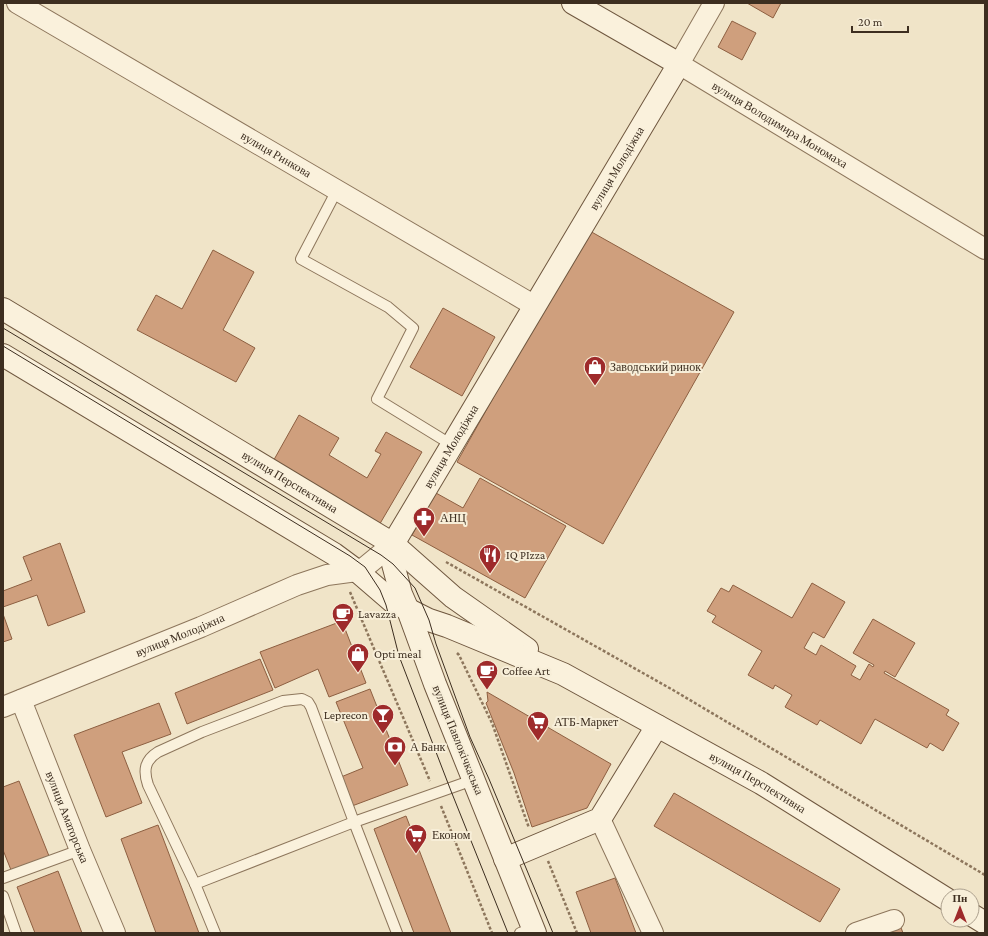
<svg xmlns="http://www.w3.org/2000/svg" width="988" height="936" viewBox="0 0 988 936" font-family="'Crimson Pro',serif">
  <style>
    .building { fill: #cf9f7d; stroke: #8d5f41 }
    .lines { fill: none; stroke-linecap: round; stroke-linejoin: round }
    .lane-casing { stroke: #8d765c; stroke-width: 12 }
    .street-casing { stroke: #8d765c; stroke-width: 22 }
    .secondary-casing { stroke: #6f573f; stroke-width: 24 }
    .path { stroke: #8d765c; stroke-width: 2.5; stroke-dasharray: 3 2; stroke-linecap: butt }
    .lane { stroke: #faf1dc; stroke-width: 10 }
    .street { stroke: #faf1dc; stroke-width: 20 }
    .secondary { stroke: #faf1dc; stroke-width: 22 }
    .tram { stroke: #3d2e20; stroke-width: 1 }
    .labels { text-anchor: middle; stroke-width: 4; stroke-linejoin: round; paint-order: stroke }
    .street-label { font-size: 12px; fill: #3d2e20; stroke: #f7eed8 }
    .poi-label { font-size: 12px; fill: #3d2e20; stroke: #f7eed8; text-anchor: start }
  </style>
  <rect width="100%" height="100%" fill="#f0e4c8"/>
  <g class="building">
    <polygon points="747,3 781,3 773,18"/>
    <polygon points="732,21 756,33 742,60 718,47"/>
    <polygon points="588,230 734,312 603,544 457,462"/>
    <polygon points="213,250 254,272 223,330 255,348 236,382 137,330 156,295 182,309"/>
    <polygon points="443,308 495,337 462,396 410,367"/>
    <polygon points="299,415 339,438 329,455 367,478 381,454 375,451 386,432 422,452 378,527 271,465"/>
    <polygon points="480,478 566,526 525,598 412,535 436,493 463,508"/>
    <polygon points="60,543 85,612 48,626 37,595 3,607 3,591 32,580 23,557"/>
    <polygon points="812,583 845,602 824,638 813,632 804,648 816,655 821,645 856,666 851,675 860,680 869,664 873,667 874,665 853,653 873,619 915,643 895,677 885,671 884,673 949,710 946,715 959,723 943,751 930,743 927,748 875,719 861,744 820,720 817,725 785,707 792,695 775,685 773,689 748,675 762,651 712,622 716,616 707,611 721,588 729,592 733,585 792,618"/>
    <polygon points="3,614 12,639 3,642"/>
    <polygon points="342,621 366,683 329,697 318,669 275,688 260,652"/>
    <polygon points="260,659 273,690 187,724 175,693"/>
    <polygon points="370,689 408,785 352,806 341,777 363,768 336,702"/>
    <polygon points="487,692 611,764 587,808 532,827 514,773 486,703 488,701"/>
    <polygon points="159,703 171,734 122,752 142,803 106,817 74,735"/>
    <polygon points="19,781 49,856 11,870 3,850 3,787"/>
    <polygon points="674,793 840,889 820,922 654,826"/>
    <polygon points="406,816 451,933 414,933 374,829"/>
    <polygon points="158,825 199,933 156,933 121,839"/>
    <polygon points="58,871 82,933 35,933 17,887"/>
    <polygon points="615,878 636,933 591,933 576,892"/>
    <polygon points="900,925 903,933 881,933"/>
  </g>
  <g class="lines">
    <g class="lane-casing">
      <g id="lane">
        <polyline points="337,190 301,259 388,307 413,328 377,399 452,445"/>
        <polyline points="3,878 80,850"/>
        <path d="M195,884L148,785C143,770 145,760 158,752L202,732L283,701L302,699L308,702L311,707L354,822L473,780"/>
        <polyline points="3,896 16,933"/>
        <polyline points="215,933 195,884 354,822 397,933"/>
        <polyline points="520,933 533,928"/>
      </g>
    </g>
    <g class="street-casing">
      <g id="street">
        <path id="s1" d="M17,3L535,306"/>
        <path id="s2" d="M714,3L679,64L985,249"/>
        <path id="s3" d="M21,700L80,850L115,933"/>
        <path id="s4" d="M3,707L201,627L297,585L327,575L357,571L365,567L393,544"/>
        <polyline points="600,819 653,933"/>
        <polyline points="856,933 894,920"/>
      </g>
    </g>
    <g class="secondary-casing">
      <g id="secondary">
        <path id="s5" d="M3,309L393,544L453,597L527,649"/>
        <path id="s6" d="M3,355L334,554L357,571L393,602L429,620L447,626L563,674L761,783L948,900"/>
        <polyline points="505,859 600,819 657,726"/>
        <polyline points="972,915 985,923"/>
        <path id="s7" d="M535,933L435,684L408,610L401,594L393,564V544L679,64L573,3"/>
      </g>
    </g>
    <g class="path">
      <polyline points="446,562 673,690 985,875"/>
      <polyline points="350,592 430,781"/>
      <polyline points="457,653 459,655 492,723 529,828"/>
      <polyline points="441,806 492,933"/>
      <polyline points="548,861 577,933"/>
    </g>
    <use href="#lane" class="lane"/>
    <use href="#street" class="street"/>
    <use href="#secondary" class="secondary"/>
    <g class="tram">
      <polyline points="3,328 381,555 393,564 415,588 429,620 436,644 470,737 489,779 553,933"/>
      <polyline points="3,346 350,556 365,567 380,590 386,605 399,656 451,791 508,933"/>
    </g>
  </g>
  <defs>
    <g id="shop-pin" transform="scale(1.15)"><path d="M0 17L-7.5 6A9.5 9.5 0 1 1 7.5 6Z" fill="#9e2a2b" stroke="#f7eed8"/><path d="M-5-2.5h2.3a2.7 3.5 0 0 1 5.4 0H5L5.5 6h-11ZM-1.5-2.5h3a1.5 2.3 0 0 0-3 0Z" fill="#fff"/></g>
    <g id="pharmacy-pin" transform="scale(1.15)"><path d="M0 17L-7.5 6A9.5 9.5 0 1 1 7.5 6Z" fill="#9e2a2b" stroke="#f7eed8"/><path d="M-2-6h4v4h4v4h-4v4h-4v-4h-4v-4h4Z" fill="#fff"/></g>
    <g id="restaurant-pin" transform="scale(1.15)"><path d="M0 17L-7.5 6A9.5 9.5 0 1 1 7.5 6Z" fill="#9e2a2b" stroke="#f7eed8"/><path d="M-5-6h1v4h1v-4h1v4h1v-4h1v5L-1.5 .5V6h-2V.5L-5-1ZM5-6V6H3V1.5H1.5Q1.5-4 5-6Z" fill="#fff"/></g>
    <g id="cafe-pin" transform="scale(1.15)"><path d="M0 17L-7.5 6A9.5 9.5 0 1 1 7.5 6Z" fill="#9e2a2b" stroke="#f7eed8"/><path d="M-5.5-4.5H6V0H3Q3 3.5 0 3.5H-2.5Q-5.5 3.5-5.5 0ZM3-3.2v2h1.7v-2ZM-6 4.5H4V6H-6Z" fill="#fff"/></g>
    <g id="bar-pin" transform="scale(1.15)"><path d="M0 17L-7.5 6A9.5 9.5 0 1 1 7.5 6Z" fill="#9e2a2b" stroke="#f7eed8"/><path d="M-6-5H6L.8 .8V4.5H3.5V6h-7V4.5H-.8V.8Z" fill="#fff"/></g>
    <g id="supermarket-pin" transform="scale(1.15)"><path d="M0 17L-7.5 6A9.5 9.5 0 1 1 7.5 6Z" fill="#9e2a2b" stroke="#f7eed8"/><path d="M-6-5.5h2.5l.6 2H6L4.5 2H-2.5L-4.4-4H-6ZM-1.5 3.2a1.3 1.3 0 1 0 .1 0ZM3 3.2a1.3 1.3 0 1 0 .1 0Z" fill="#fff"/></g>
    <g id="bank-pin" transform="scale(1.15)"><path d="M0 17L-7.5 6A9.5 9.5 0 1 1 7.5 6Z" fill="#9e2a2b" stroke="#f7eed8"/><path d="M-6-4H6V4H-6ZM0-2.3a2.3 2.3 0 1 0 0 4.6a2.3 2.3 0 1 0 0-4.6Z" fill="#fff"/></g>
  </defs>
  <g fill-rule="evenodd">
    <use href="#shop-pin" x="595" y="367"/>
    <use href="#pharmacy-pin" x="424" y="518"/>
    <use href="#restaurant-pin" x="490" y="555"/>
    <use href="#cafe-pin" x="343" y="614"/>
    <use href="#shop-pin" x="358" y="654"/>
    <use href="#cafe-pin" x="487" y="671"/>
    <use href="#bar-pin" x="383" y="715"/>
    <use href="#supermarket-pin" x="538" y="722"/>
    <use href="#bank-pin" x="395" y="747"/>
    <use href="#supermarket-pin" x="416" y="835"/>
  </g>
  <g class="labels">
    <g class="street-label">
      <text dy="4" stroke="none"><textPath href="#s2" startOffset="188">вулиця Володимира Мономаха</textPath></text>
      <text dy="4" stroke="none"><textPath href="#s1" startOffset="300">вулиця Ринкова</textPath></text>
      <text dy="4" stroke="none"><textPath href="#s7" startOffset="853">вулиця Молодіжна</textPath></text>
      <text dy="4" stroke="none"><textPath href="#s7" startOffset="529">вулиця Молодіжна</textPath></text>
      <text dy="4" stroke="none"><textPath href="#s5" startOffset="335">вулиця Перспективна</textPath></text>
      <text dy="4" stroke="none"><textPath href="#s4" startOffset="191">вулиця Молодіжна</textPath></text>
      <text transform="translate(458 740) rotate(68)" y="4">вулиця Павлокічкаська</text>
      <text dy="4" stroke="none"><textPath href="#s6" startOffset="870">вулиця Перспективна</textPath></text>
      <text dy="4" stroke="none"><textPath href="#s3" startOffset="126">вулиця Аматорська</textPath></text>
    </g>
    <g class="poi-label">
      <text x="610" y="371">Заводський ринок</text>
      <text x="440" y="522">АНЦ</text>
      <text x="506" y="559">IQ PIzza</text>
      <text x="358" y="618">Lavazza</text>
      <text x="374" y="658">Opti meal</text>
      <text x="502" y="675">Coffee Art</text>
      <text x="368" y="719" text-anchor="end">Leprecon</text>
      <text x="554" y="726">АТБ-Маркет</text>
      <text x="410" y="751">А Банк</text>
      <text x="432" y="839">Економ</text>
    </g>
  </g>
  <rect width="988" height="936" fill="none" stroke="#3d2e20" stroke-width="8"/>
  <g transform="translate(960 908)"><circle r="19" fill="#f7eed8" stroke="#ada18e"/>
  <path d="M0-3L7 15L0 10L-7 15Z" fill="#9e2a2b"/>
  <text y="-6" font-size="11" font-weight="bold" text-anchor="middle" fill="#3d2e20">Пн</text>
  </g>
  <path d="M852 26v6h56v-6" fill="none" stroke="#3d2e20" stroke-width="2"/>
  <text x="858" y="26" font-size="12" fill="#3d2e20" stroke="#f7eed8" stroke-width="3" paint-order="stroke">20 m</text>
</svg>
